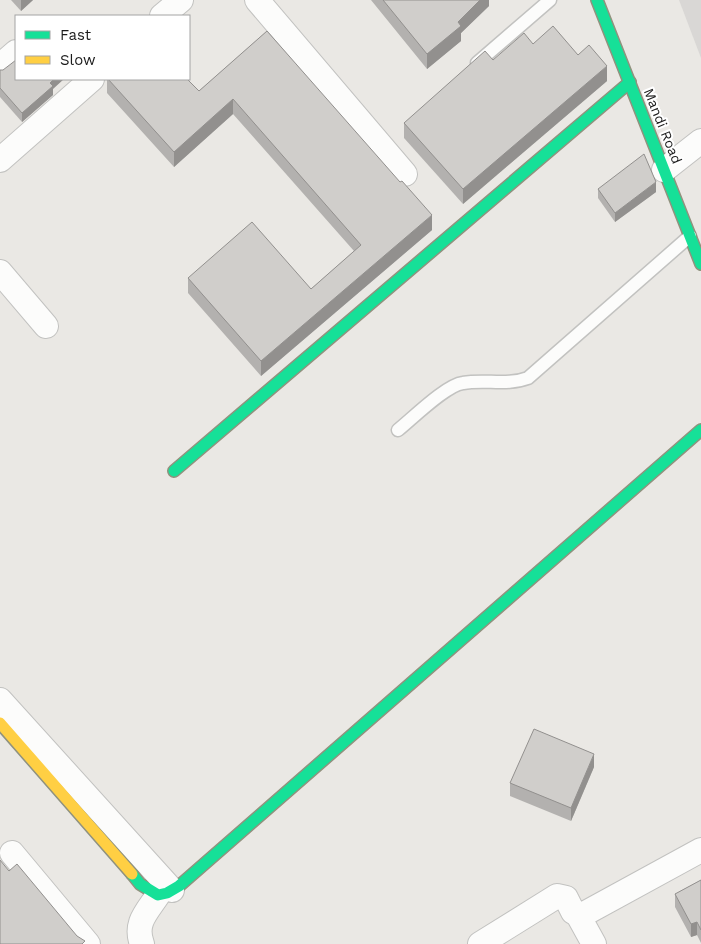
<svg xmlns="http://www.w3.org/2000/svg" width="701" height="944" viewBox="0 0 701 944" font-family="'Work Sans',sans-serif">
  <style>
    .residential { fill: #d9d7d5 }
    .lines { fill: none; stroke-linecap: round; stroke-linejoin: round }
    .lane-casing { stroke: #c2c2c0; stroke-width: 15 }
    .street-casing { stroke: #c2c2c0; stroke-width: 26 }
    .fast-casing { stroke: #90927e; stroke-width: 14 }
    .slow-casing { stroke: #90927e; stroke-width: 14 }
    .lane { stroke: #fcfcfb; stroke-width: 12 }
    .street { stroke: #fcfcfb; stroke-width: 24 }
    .fast { stroke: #16e098; stroke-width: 11 }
    .slow { stroke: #ffcf43; stroke-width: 11 }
    .wall { fill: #b3b1af }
    .shaded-wall { fill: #92908e }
    .building { fill: #d0cecb; stroke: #92908e }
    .labels { text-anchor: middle; stroke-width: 4; stroke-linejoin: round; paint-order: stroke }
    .street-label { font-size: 14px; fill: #1b1b1b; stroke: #fff }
  </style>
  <rect width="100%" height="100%" fill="#eae8e4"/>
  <polygon class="residential" points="679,0 701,0 701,58"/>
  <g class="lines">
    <g class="lane-casing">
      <g id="lane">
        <polyline points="477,63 550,0"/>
        <path d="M398,430C413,418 446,385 463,383C485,379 507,386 528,378L690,236"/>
      </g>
    </g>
    <g class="street-casing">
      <g id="street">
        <polyline points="257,0 405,174"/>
        <polyline points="162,16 181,0"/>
        <polyline points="0,66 16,52"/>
        <polyline points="0,160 92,79"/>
        <polyline points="664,170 701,141"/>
        <polyline points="0,272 46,326"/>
        <polyline points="0,700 172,890"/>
        <polyline points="12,853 88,944"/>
        <polyline points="578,915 594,944"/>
        <path d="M142,944C134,923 147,912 158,895"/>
        <polyline points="480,944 557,896 566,898 573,912 582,915 701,850"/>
      </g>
    </g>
    <g class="fast-casing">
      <g id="fast">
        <polyline points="597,0 701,264"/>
        <polyline points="174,471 630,82"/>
        <polyline points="132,874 140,884 158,895 167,893 179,886 701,430"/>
      </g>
    </g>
    <g class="slow-casing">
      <polyline id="slow" points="0,723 132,874"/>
    </g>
    <use href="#lane" class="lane"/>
    <use href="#street" class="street"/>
    <use href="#fast" class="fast"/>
    <use href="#slow" class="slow"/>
  </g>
  <g class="wall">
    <polygon points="11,0 33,0 21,11"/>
    <polygon points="371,0 489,0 489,6 461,33 461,41 427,69"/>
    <polygon points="267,31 432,230 261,376 188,293 188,278 311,289 354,251 233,114 174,167 107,93 107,79 187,79 199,91"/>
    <polygon points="533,44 578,55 607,81 463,204 404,138 404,123 493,60"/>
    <polygon points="0,70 53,89 53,95 22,122 0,97"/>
    <polygon points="598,189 656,192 615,222 598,198"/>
    <polygon points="594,767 571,821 510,796 510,783"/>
    <polygon points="701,880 701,943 697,935 691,937 675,907 675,894"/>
  </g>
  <g class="shaded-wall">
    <polygon points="21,0 33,0 21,11"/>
    <polygon points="480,0 489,0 489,6 461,33 461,41 427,69 427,54"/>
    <polygon points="607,66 607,81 463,204 463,189"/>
    <polygon points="54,79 64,79 53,89 53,95 22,122 22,113"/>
    <polygon points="233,99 233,114 174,167 174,152"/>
    <polygon points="656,182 656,192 615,222 615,213"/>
    <polygon points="432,215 432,230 261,376 261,361"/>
    <polygon points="594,754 594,767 571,821 571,808"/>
    <polygon points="697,922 697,935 691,937 691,924"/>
  </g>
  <g class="building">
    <polygon points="383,0 480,0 458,22 461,26 427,54"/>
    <polygon points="553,26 578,55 589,45 607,66 463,189 404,123 485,51 493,60 524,33 533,44"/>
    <polygon points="267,31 400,182 402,181 432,215 261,361 188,278 252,222 311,289 361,245 233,99 174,152 108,79 187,79 199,91"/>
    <polygon points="16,60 16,79 54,79 50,83 53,86 22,113 0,88 0,70 3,70"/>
    <polygon points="644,154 656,182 615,213 598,189"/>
    <polygon points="534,729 594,754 571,808 510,783"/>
    <polygon points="0,860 9,871 17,864 77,936 85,941 82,944 0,944"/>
    <polygon points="701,880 701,930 697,922 691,924 675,894"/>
  </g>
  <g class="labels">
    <g class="street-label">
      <text transform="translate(663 126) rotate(68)" y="5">Mandi Road</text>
    </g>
  </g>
  <rect x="15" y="15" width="175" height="65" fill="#ffffff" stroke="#a4a4a4"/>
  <rect x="25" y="31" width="25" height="8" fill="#16e098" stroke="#a4a4a4"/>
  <text x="60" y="40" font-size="15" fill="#1b1b1b">Fast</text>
  <rect x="25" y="56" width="25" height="8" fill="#ffcf43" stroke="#a4a4a4"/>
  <text x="60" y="65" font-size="15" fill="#1b1b1b">Slow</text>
</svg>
